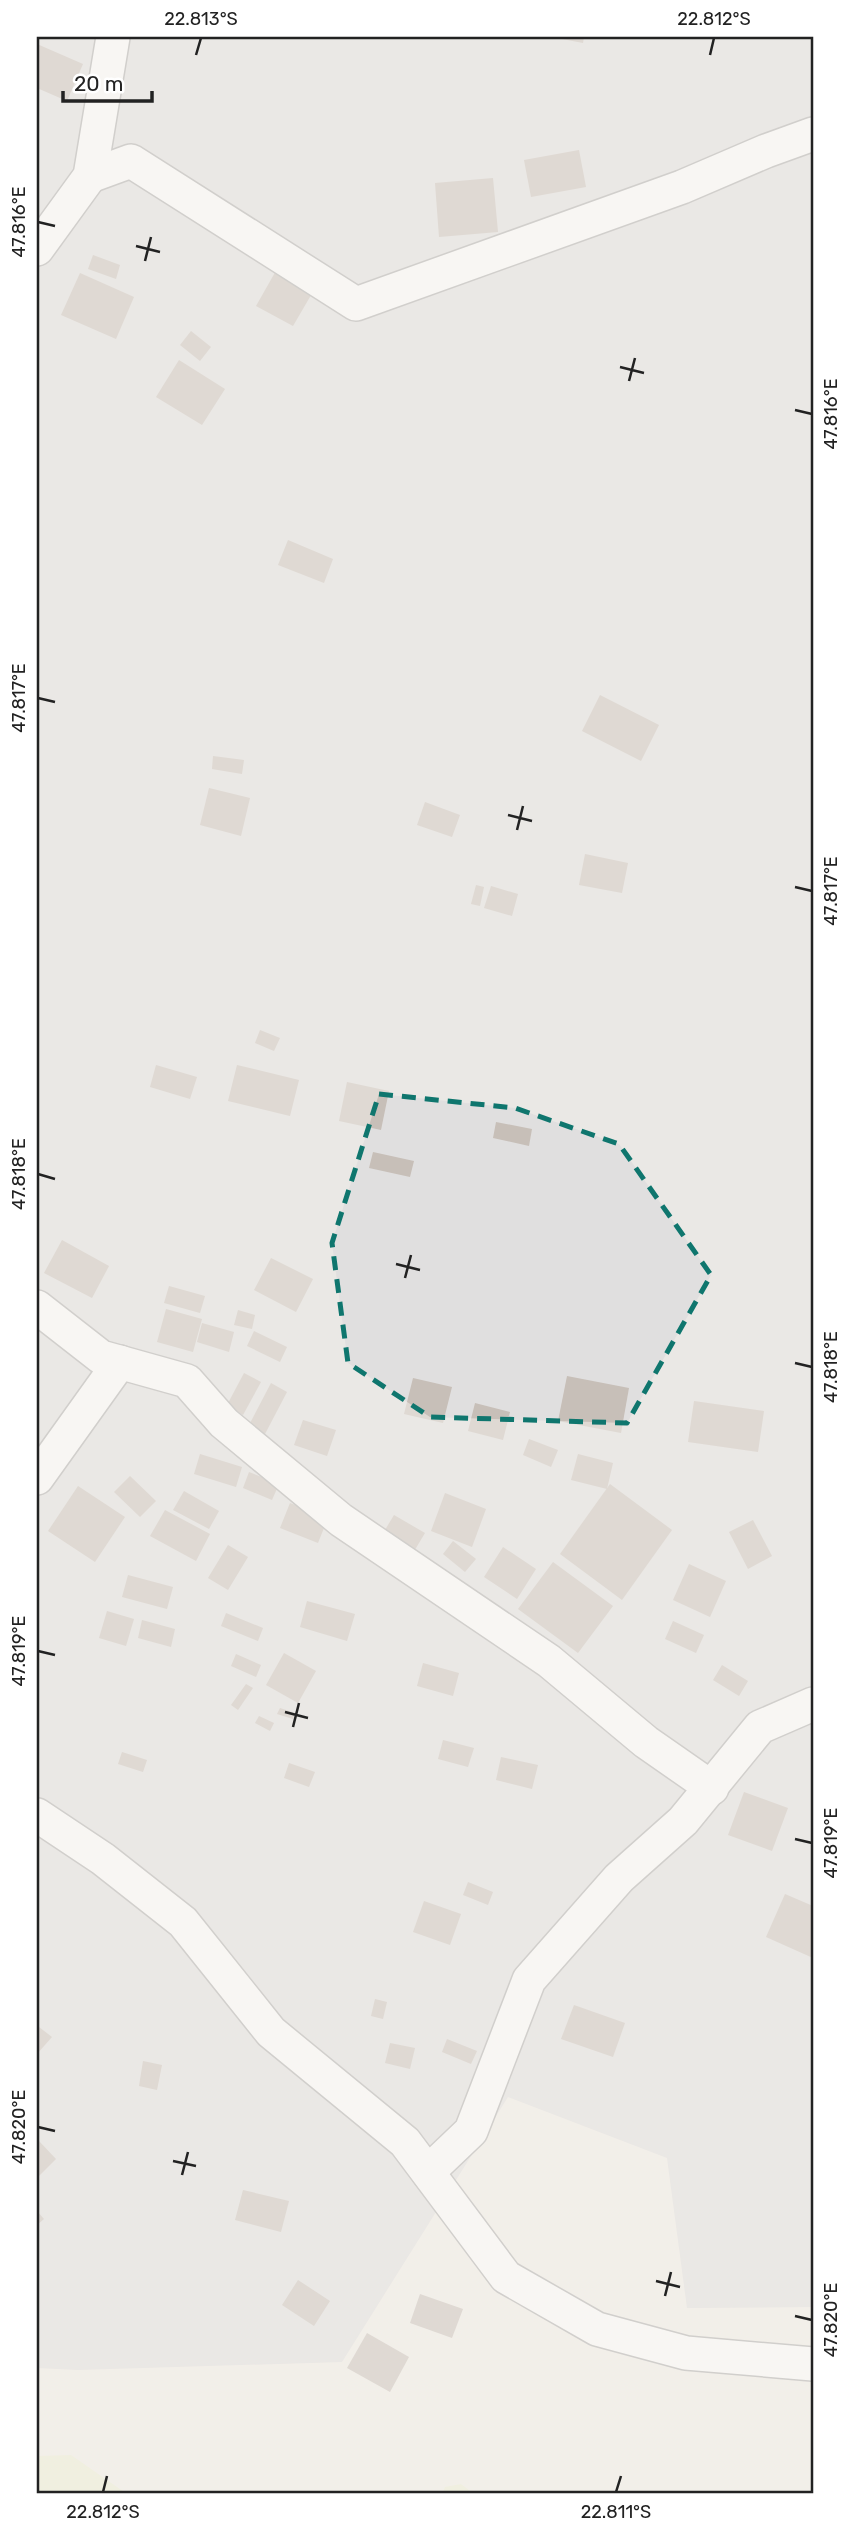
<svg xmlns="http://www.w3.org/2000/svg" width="850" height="2531" viewBox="0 0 850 2531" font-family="Rubik,sans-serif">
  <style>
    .residential { fill: #e0dfdf }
    .farmland { fill: #eef0d5 }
    .building { fill: #c7bfb8 }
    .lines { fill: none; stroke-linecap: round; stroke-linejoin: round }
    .street-casing { stroke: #a9a9a9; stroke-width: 36 }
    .street { stroke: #fff; stroke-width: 33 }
    .marked { fill: none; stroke: #0f766e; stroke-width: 5; stroke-dasharray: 14 9; stroke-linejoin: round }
    .ticks { fill: none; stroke: #222; stroke-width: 2.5 }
    .neatline { fill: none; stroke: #222; stroke-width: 2.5 }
    .ticks-label { font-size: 18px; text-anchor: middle; fill: #222 }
  </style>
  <rect width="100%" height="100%" fill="#f2efe9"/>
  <polygon class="residential" points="37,37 813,37 813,2307 687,2308 667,2158 508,2097 342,2362 78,2370 37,2368"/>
  <g class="farmland">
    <polygon points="71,2455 127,2494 37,2494 37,2456"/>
    <polygon points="461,2484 474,2494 442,2494 445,2487"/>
  </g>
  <g class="building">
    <polygon points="552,37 584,37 583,43"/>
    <polygon points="37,44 83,64 67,101 37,88"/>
    <polygon points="579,150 586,187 531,197 524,160"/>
    <polygon points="493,178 498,232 439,237 435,183"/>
    <polygon points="93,255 120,265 116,279 88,269"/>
    <polygon points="277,269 314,290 293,326 256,306"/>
    <polygon points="80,273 134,297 116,339 61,315"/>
    <polygon points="191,331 211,347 200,361 180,345"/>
    <polygon points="179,360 225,389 202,425 156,397"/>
    <polygon points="288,540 333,559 324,583 278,565"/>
    <polygon points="600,695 659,725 641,761 582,731"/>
    <polygon points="213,756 244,760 242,774 212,769"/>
    <polygon points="209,788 250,798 241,836 200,825"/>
    <polygon points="425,802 460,815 452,837 417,825"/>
    <polygon points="585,854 628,863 622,893 579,885"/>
    <polygon points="476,885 484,887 480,906 471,904"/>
    <polygon points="491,886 518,894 512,916 484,908"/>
    <polygon points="260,1030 280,1038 274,1051 255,1043"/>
    <polygon points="156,1065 197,1077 190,1099 150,1087"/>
    <polygon points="237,1065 299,1080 290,1116 228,1101"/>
    <polygon points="347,1082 389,1091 381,1130 339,1121"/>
    <polygon points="496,1122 532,1129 529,1146 493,1138"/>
    <polygon points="373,1152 414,1161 410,1177 369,1168"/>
    <polygon points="62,1240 109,1266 92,1298 44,1273"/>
    <polygon points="271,1258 313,1279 296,1312 254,1290"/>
    <polygon points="169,1286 205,1296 200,1313 164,1303"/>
    <polygon points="166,1309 202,1319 193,1352 157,1342"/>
    <polygon points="238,1310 255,1315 252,1329 234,1325"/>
    <polygon points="202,1323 234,1332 229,1352 197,1342"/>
    <polygon points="254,1331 287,1347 280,1362 247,1346"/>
    <polygon points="244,1373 261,1382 243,1415 227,1405"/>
    <polygon points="567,1376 629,1388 621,1433 558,1421"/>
    <polygon points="413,1378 452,1387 443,1423 404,1414"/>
    <polygon points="271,1383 287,1392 265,1434 249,1425"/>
    <polygon points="694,1401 764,1411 758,1452 688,1442"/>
    <polygon points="475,1403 510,1412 503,1440 468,1431"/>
    <polygon points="303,1420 336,1430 327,1456 294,1445"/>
    <polygon points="529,1439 558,1450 551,1467 523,1455"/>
    <polygon points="200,1454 242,1467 236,1487 194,1474"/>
    <polygon points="578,1454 613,1463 607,1489 571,1480"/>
    <polygon points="249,1472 279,1484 272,1500 243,1488"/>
    <polygon points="130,1476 156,1501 140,1517 114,1492"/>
    <polygon points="610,1484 672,1530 622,1600 560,1554"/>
    <polygon points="78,1486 125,1517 95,1562 48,1531"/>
    <polygon points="184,1491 219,1511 209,1529 173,1510"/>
    <polygon points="445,1493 486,1509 472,1547 431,1531"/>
    <polygon points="290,1503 328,1518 318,1543 280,1528"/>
    <polygon points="165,1510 210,1534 196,1561 150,1536"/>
    <polygon points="394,1515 425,1533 413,1553 382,1535"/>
    <polygon points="753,1520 772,1556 748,1569 729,1532"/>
    <polygon points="453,1541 476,1559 465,1572 443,1554"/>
    <polygon points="228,1545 248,1557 228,1590 208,1578"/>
    <polygon points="503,1547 536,1569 517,1599 484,1577"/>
    <polygon points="553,1562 613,1606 578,1653 518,1609"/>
    <polygon points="689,1564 726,1581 710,1617 673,1600"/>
    <polygon points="128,1575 173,1587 167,1609 122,1597"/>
    <polygon points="307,1601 355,1614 347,1641 300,1627"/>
    <polygon points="107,1611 134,1619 126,1646 99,1638"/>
    <polygon points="226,1613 263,1628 258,1641 221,1626"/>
    <polygon points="142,1620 175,1629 171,1647 138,1638"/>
    <polygon points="673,1621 704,1635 696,1653 665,1639"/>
    <polygon points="284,1653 316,1671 298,1703 266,1685"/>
    <polygon points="236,1654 261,1665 256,1677 231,1666"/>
    <polygon points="423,1663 459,1673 453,1696 417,1686"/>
    <polygon points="722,1665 748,1681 739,1696 713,1680"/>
    <polygon points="246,1684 253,1688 238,1710 231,1705"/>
    <polygon points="280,1708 295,1713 293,1719 277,1714"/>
    <polygon points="259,1716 274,1723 270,1731 255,1723"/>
    <polygon points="443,1740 474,1748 468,1767 438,1759"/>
    <polygon points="122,1752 147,1760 143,1772 118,1764"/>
    <polygon points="501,1757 538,1765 532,1789 496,1780"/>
    <polygon points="289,1763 315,1772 309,1787 284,1778"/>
    <polygon points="744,1792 788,1808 772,1851 728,1835"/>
    <polygon points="468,1882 493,1892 488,1905 463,1895"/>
    <polygon points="785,1894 813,1906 813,1958 766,1937"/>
    <polygon points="424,1901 461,1914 450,1945 413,1932"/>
    <polygon points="375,1999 387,2002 383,2019 371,2016"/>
    <polygon points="574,2005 625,2023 613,2057 561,2039"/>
    <polygon points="39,2027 52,2037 37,2054 37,2030"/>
    <polygon points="447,2039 477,2051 471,2064 442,2052"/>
    <polygon points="390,2043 415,2048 410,2069 385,2063"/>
    <polygon points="143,2061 162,2065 157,2090 139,2086"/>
    <polygon points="39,2141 56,2159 37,2178 37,2144"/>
    <polygon points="243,2190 289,2201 281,2232 235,2220"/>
    <polygon points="37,2211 44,2219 37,2225"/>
    <polygon points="298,2280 330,2301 314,2326 282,2305"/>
    <polygon points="420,2294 463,2309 452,2338 410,2323"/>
    <polygon points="367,2333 409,2357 390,2392 347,2368"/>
  </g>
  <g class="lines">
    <g class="street-casing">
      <g id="street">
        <polyline points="90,176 131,161 356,304 682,187 766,151 813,134"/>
        <polyline points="37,249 90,176 113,37"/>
        <polyline points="37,1307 101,1357 187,1381 224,1423 341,1520 549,1661 646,1742 712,1788"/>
        <polyline points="37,1478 120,1362"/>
        <polyline points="37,1815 103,1859 183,1922 271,2032 405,2142 506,2277 597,2329 686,2353 813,2364"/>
        <polyline points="428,2172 471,2131 529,1980 619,1878 683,1821 760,1727 813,1704"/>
      </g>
    </g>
    <use href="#street" class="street"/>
  </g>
  <path d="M0 0H850V2531H0ZM379,1094L515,1108L619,1144L711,1275L627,1423L430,1417L348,1363L332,1243Z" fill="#f2efe9" fill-opacity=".55" fill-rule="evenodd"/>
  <path class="marked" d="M379,1094L515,1108L619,1144L711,1275L627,1423L430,1417L348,1363L332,1243Z"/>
  <path class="ticks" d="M196,55L201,38M710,55L714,38M38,222L55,226M136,246L160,252M145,261L151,237M620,367L644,373M629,381L635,358M795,410L812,414M38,698L55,702M508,815L532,821M517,830L523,806M795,887L812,891M38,1174L55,1179M396,1264L420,1270M405,1278L411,1255M795,1363L812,1367M38,1651L55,1655M285,1712L308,1718M293,1727L299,1703M795,1839L812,1843M38,2127L55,2131M173,2161L196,2166M182,2175L188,2152M656,2281L680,2287M665,2296L671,2272M795,2316L812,2320M103,2492L107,2476M616,2492L621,2476"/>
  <rect width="850" height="2531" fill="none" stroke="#ffffff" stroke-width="77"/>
  <path d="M63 91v10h89v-10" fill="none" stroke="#222222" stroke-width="3.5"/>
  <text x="74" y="91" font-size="21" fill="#222222" stroke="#ffffff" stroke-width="5" paint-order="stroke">20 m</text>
  <rect x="38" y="38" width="774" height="2454" class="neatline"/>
  <g class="ticks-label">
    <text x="201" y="25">22.813°S</text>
    <text x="714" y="25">22.812°S</text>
    <text transform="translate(19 222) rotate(-90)" y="6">47.816°E</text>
    <text transform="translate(831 414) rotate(-90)" y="6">47.816°E</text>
    <text transform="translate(19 698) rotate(-90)" y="6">47.817°E</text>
    <text transform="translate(831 891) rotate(-90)" y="6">47.817°E</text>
    <text transform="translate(19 1174) rotate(-90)" y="6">47.818°E</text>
    <text transform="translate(831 1367) rotate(-90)" y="6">47.818°E</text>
    <text transform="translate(19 1651) rotate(-90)" y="6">47.819°E</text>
    <text transform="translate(831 1843) rotate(-90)" y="6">47.819°E</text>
    <text transform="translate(19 2127) rotate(-90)" y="6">47.820°E</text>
    <text transform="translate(831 2320) rotate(-90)" y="6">47.820°E</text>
    <text x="103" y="2518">22.812°S</text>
    <text x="616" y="2518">22.811°S</text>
  </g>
</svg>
